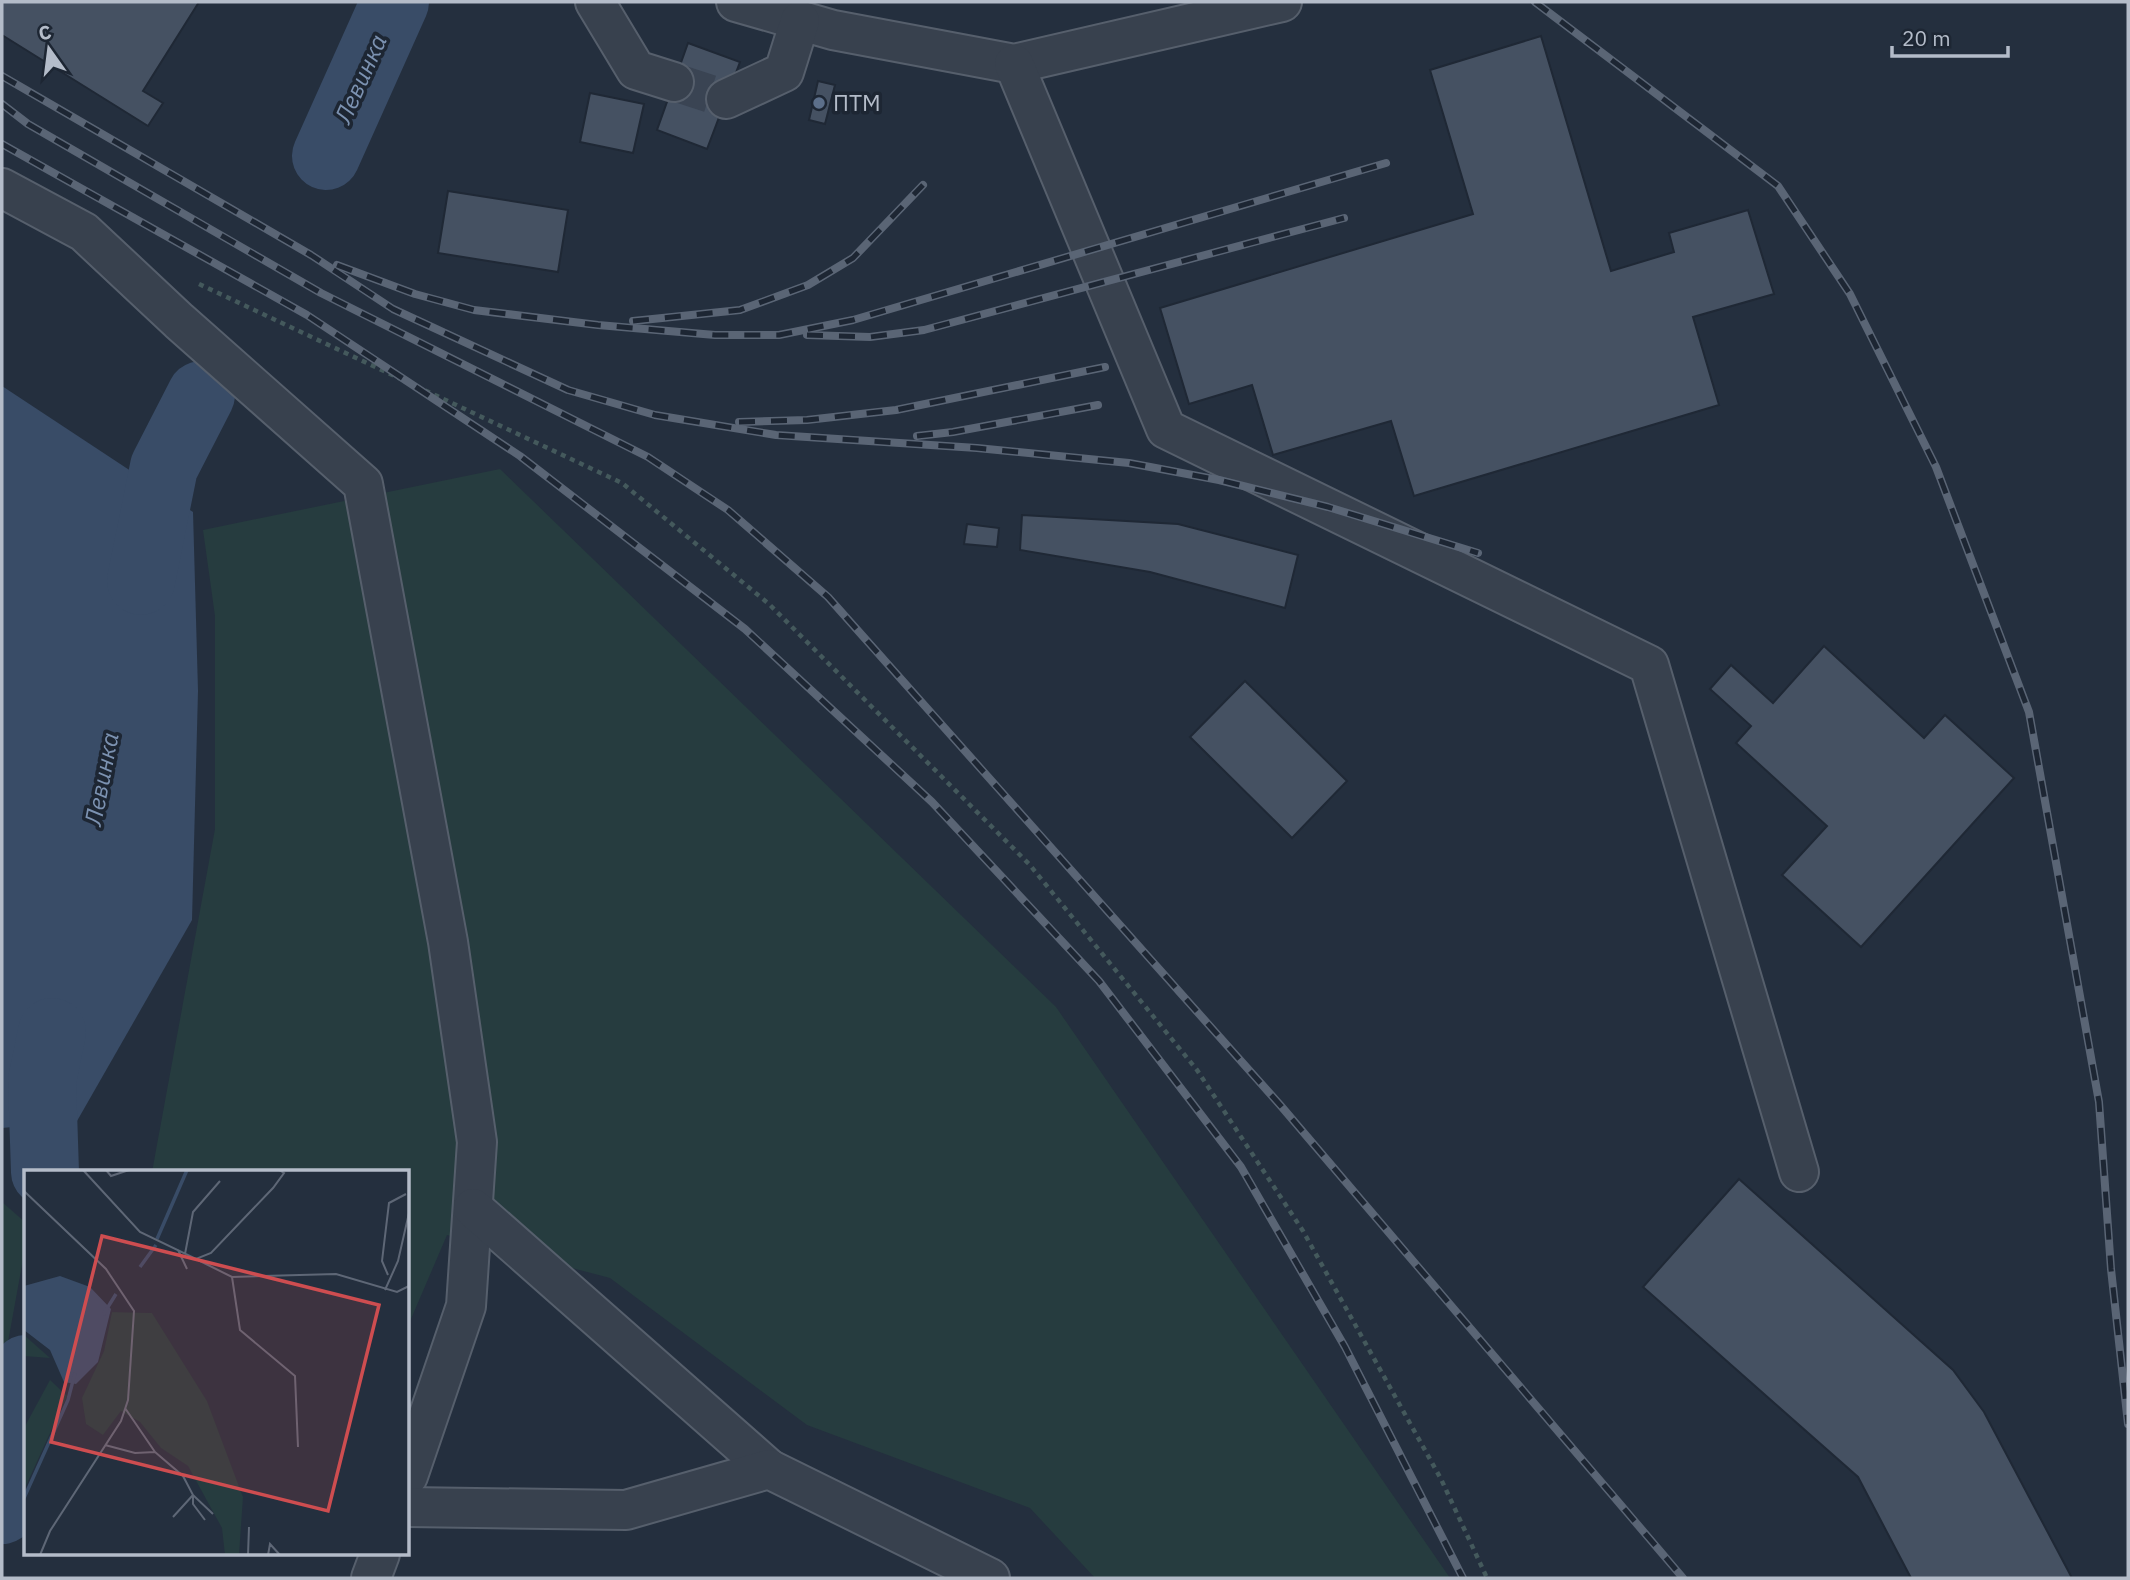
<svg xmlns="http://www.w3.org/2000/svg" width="2130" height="1580" viewBox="0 0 2130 1580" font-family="'IBM Plex Sans',sans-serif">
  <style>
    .green { fill: #263c3f }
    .water { fill: #394c67 }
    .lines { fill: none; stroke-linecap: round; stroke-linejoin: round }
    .river { stroke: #394c67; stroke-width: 68 }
    .building { fill: #455162; stroke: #1f2835; stroke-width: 2 }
    .minor-tunnel { stroke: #3a4453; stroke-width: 38; stroke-dasharray: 38 19; stroke-linecap: butt }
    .minor-casing { stroke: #565f6c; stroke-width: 42 }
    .path { stroke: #44595c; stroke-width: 4.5; stroke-dasharray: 5 5; stroke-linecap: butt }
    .minor { stroke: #38414e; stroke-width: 38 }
    .rail-casing { stroke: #5a6575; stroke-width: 8 }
    .rail { stroke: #1d2633; stroke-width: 5; stroke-dasharray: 16; stroke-linecap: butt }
    .service-dot { fill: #5c6f8a; stroke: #1d2633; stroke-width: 2.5 }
    .labels { text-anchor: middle; stroke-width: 7; stroke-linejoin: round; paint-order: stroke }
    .poi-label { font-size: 23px; fill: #b4bcc9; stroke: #1d2633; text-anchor: start }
    .water-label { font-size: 24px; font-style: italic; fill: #7c92b1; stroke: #1d2633 }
    .inset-river { fill: none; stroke: #394c67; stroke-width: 3.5 }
    .inset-road { fill: none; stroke: #5e6776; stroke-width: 2 }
    .view { fill: #ce4d50; fill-opacity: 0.15; stroke: #ce4d50; stroke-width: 3.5 }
    .inset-edge { fill: none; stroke: #b4bcc9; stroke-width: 3.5 }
  </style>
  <rect width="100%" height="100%" fill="#242f3e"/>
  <g class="green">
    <polygon points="500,469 1056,1007 1450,1578 1095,1578 1030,1508 807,1425 610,1278 447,1235 408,1326 408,1172 152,1172 215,829 215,616 203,530"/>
    <polygon points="2,1202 26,1223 26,1243 2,1375"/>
  </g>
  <polygon class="water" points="2,386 193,512 198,691 192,920 77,1121 2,1128"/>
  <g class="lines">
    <g class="river">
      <polyline points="326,156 395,2"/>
      <polyline points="141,581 164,467 201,395"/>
      <polyline points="45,1172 42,1081 52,1032"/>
      <polyline points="2,1510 26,1369"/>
    </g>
  </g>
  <g class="building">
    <polygon points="2,2 199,2 143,91 163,103 148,126 2,35"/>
    <polygon points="1541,36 1611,271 1674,252 1669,233 1748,210 1774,294 1693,317 1719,405 1414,496 1391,421 1273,455 1252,385 1189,404 1160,308 1473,214 1430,70"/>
    <polygon points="688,43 740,62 707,149 657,130"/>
    <polygon points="818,81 835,85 825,124 809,120"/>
    <polygon points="590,93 644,104 633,153 580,142"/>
    <polygon points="448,191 568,210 558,272 438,253"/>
    <polygon points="1022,515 1178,524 1298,555 1285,608 1150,572 1020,550"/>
    <polygon points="967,524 999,528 997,547 964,544"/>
    <polygon points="1824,646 1924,738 1945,715 2014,778 1861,947 1782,875 1827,826 1736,743 1751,726 1710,689 1731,665 1773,703"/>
    <polygon points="1245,681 1347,781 1292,838 1190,737"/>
    <polygon points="1739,1179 1953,1370 1984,1412 2072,1578 1911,1578 1858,1477 1643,1287"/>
  </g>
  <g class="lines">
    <polyline class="minor-tunnel" points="674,82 726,99"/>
    <g class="minor-casing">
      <g id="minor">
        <polyline points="595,2 636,70 674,82"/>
        <polyline points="736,2 833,30 1014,64 1282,2"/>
        <polyline points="1014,64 1166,429 1649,665 1799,1172"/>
        <polyline points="726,99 784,72 800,21"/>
        <polyline points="2,188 84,232 179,321 363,484 448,942 477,1142 466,1306 408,1476"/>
        <polyline points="473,1208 769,1469"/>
        <polyline points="408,1507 626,1510 769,1469 990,1578"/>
        <polyline points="371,1578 380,1554"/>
      </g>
    </g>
    <polyline class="path" points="199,284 622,483 769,604 1029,864 1197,1070 1303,1231 1441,1479 1487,1578"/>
    <use href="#minor" class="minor"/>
    <g class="rail-casing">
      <g id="rail">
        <polyline points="1535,2 1778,186 1850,294 1936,467 2029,712 2099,1102 2111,1269 2128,1424"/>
        <polyline points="2,76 311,255 393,309 568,390 655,415 776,435 977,448 1129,463 1219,480 1328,507 1478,553"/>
        <polyline points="2,104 28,124 321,293 648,457 728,510 828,597 1281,1106 1683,1578"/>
        <polyline points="2,144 307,315 520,456 745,629 932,802 1099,981 1241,1167 1345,1347 1463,1578"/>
        <polyline points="337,265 415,294 474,310 598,325 715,335 779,335 853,320 1386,163"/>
        <polyline points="633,321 740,310 808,285 853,258 923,185"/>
        <polyline points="807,335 870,337 924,330 1344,218"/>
        <polyline points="739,422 807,420 896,410 1105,367"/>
        <polyline points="917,436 953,432 1098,405"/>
      </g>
    </g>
    <use href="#rail" class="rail"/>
  </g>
  <circle class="service-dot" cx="819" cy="103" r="7"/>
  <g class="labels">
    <g class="poi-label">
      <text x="833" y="111">ПТМ</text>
    </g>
    <g class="water-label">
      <text transform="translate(361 79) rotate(-66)" y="8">Левинка</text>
      <text transform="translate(102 779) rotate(-79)" y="8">Левинка</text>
    </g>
  </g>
  <g transform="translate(24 1170)">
    <rect width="385" height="385" fill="#242f3e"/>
    <path d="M88,142L128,143L183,231L219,327L215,385H201L198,358L164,296L137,278L116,252L97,241L79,265L62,254L58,228L80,181ZM0,165L26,188L0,186ZM26,210L43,226L0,320V258Z" fill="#263c3f"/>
    <path d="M36,106L66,117L87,139L74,192L52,214L40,212L26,180L0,160V116Z" fill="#394c67"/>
    <path class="inset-river" d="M133,69L163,0M116,97L132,75M79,145L92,124M0,328L44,230L51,203"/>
    <path class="inset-road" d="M59,0L116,62L172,89L187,83L249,18L260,3L255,0M82,0L87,6L105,0M385,9V31M0,21L82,99L110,141L104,230L97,251L26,361L16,385M154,80L163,99M161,84L169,42L196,11M172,89L208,107L312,104L373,122L385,116M364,105L358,91L365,33L382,24M208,107L216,160L271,206L274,277M361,120L374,91L385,43M0,197V219M101,238L131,282M81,275L111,283L131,282L159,306L169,325L149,347M181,350L169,334V325L189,344M224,385L225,357M244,385L246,374L256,385"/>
    <path class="view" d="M78,66L355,135L304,341L27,272Z"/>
    <rect width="385" height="385" class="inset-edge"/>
  </g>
  <rect width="2130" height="1580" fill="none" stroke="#b4bcc9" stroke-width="7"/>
  <g transform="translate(49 49) rotate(346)" stroke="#1d2633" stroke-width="5" paint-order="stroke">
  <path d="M0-5L12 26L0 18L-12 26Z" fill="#b4bcc9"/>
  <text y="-10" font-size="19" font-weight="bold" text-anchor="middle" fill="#b4bcc9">С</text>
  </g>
  <path d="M1892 46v10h116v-10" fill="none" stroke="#b4bcc9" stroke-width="3.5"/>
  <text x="1902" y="46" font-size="21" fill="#b4bcc9" stroke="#1d2633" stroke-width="5" paint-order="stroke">20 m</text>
</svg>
